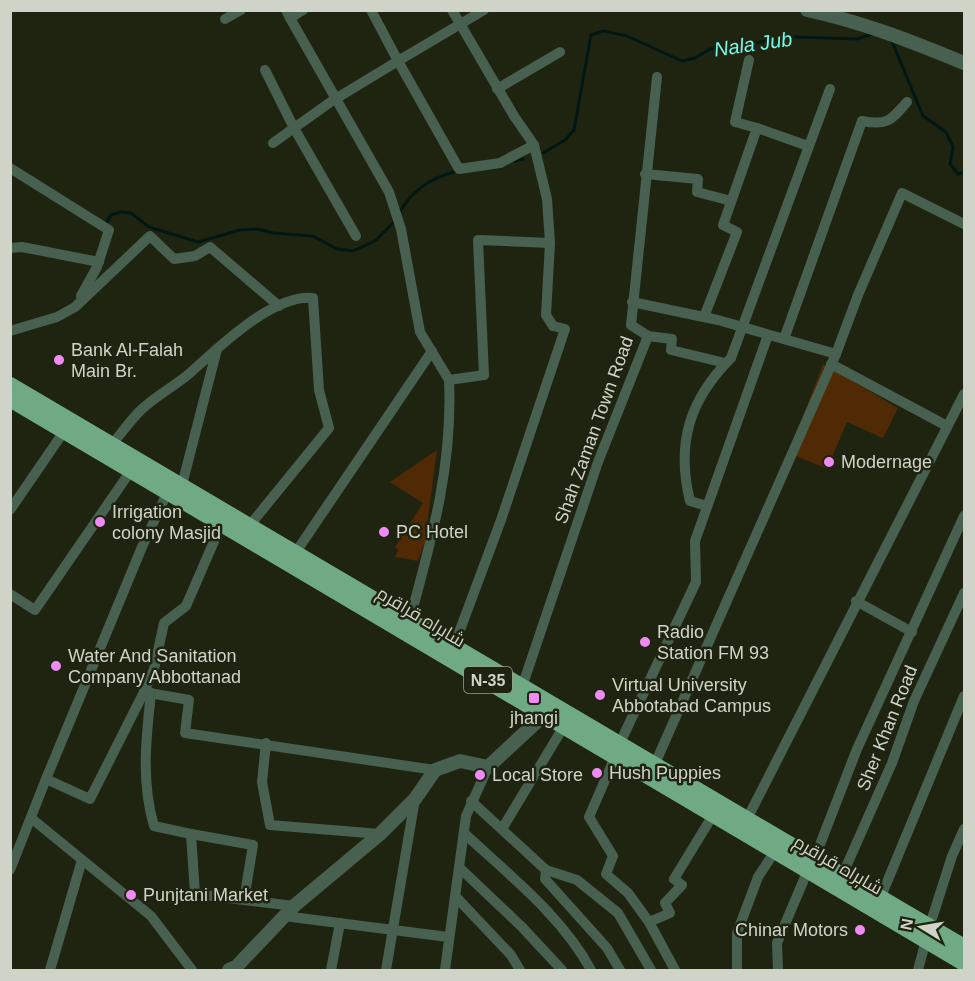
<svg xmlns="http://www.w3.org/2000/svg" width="975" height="981" viewBox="0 0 975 981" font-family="Helvetica,Cairo,sans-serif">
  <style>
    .green { fill: #4f2a05 }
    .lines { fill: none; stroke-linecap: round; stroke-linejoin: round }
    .stream { stroke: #001714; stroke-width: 3 }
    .minor { stroke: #47604f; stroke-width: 10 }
    .tertiary { stroke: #47604f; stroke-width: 14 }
    .trunk { stroke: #70aa84; stroke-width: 16 }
    .poi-dot { fill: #f08bf5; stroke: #1f2411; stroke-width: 2 }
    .labels { text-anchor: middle; stroke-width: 5; stroke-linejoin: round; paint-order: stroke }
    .shield { fill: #1f2411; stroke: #9b9f91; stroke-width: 1.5 }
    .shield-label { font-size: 16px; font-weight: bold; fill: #d0d4c8 }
    .poi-label { font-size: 18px; fill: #d0d4c8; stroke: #1f2411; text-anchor: start }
    .street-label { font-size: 18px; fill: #d0d4c8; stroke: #1f2411 }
    .water-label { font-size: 20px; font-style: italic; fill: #72f9eb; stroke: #1f2411 }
  </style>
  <rect width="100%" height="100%" fill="#1f2411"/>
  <g class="green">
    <polygon points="823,364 898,408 883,438 847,422 827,469 789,453"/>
    <polygon points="437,450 425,541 418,561 395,557 398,550 395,547 423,503 390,482"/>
  </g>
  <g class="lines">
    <g class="stream">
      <polyline points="891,39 923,116 946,132 953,147 950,164 958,174 964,172"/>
      <polyline points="543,153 565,140 574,130 591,35 604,31 627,36 682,61 695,58 710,49 796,37 857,39 875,33"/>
      <polyline points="514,161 523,159"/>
      <path d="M399,213C413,189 431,178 457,171"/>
      <polyline points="105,225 111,215 121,212 131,213 149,227 198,242 240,230 257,229 273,233 313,236 337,249 353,251 375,241 395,221"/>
    </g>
    <g class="minor">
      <polyline points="286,10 290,18 303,10"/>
      <polyline points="371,10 398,61 484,10"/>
      <polyline points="452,10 514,116 534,145 547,199 550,243 546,315 553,326 565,329 501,520 454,646"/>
      <polyline points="290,18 389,192 401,229 420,332 449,380"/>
      <polyline points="225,19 241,10"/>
      <polyline points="265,70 294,128 356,236"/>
      <polyline points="497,89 560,52"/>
      <polyline points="757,128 808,146"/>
      <polyline points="273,143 332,101 398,61 459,169 500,163 534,145"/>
      <polyline points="10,168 109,230 97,267 81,296"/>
      <polyline points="645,174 698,179 697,192 731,201"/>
      <polyline points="10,248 22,247 99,262"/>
      <polyline points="632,302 718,320 836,354 654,766"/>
      <polyline points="704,317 737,232 723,225 757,128 735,122 749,60"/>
      <polyline points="10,331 57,317 75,307 150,236 174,259 195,256 210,247 279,306"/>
      <polyline points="648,336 672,339 671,350 725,363"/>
      <path d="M784,339L862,121C888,126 891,120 907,102"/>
      <polyline points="836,354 858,295 902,193 964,224"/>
      <polyline points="831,364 947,426"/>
      <path d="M112,444C122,433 131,419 142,409C157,395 175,386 190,373C219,347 273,294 313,298L319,390L329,428L250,525"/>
      <polyline points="182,485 217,349"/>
      <path d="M707,506L690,501C676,444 689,400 731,358L830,89"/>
      <polyline points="10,510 65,430"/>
      <polyline points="222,523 186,606 164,623 154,669 144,692 189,700 185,733 435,770"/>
      <polyline points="296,552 432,351"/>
      <polyline points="10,594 35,610 132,469"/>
      <polyline points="856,601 912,632"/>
      <path d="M410,619C432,538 453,465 449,380L484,375L478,240L550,243"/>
      <polyline points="522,687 598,462 648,336 631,325 657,77"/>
      <polyline points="144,692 90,799 46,779 142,547 168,491"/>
      <path d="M151,693C146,738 141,782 154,826L191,834"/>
      <polyline points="266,743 262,782 270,825 380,834"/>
      <polyline points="619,745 696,582 695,541 768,335"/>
      <polyline points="615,757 589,817 613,856 606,874 628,893 649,922 675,970"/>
      <polyline points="471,801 546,870 545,879 607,948 620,970"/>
      <polyline points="31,818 151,916 192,970"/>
      <polyline points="747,819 964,394"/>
      <polyline points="502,829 564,726"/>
      <path d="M464,833C509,875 562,916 591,970"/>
      <polyline points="814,860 857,749 964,516"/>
      <polyline points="461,869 521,926 562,970"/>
      <polyline points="10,870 46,779"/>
      <polyline points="546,870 577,880 618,913 651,970"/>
      <polyline points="842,876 892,763 914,701 964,593"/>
      <polyline points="456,897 511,955 520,970"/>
      <polyline points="880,899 964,696"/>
      <polyline points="244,900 253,845 191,834 195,894 294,906"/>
      <polyline points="284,916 448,937"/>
      <polyline points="649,922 670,913 665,903 682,885 674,879 713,815"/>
      <polyline points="929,928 952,856 964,829"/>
      <polyline points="50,970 82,860"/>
      <polyline points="331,970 340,923"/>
      <polyline points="386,970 415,799"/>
      <polyline points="445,970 466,816 488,767"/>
      <polyline points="737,970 737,933 758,877 775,851"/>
      <polyline points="778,970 777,943 808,870"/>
      <polyline points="918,970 926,940"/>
    </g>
    <g class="tertiary">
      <path d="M807,10C863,22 913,42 964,63"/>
      <polyline points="229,970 236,967 294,906 380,834 415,799 435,770 460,761 488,767 545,714"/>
    </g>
    <g class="trunk">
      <polyline points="10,385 964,947"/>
      <polyline points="10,399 964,963"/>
    </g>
  </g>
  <g class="poi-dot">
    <circle cx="59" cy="360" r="6"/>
    <circle cx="829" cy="462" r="6"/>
    <circle cx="100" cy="522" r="6"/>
    <circle cx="384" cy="532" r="6"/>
    <circle cx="645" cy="642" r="6"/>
    <circle cx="56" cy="666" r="6"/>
    <circle cx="600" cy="695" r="6"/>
    <rect x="528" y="692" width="12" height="12" rx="3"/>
    <circle cx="597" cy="773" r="6"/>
    <circle cx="480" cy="775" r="6"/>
    <circle cx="131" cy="895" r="6"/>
    <circle cx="860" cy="930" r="6"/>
  </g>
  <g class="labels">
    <rect class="shield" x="464" y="667" width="48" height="26" rx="4.5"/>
    <g class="shield-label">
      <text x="488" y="686">N-35</text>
    </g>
    <g class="poi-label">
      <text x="71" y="356">Bank Al-Falah<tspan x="71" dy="21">Main Br.</tspan></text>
      <text x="841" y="468">Modernage</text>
      <text x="112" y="518">Irrigation<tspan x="112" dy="21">colony Masjid</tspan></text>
      <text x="396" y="538">PC Hotel</text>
      <text x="657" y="638">Radio<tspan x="657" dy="21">Station FM 93</tspan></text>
      <text x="68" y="662">Water And Sanitation<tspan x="68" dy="21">Company Abbottanad</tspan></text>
      <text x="612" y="691">Virtual University<tspan x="612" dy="21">Abbotabad Campus</tspan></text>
      <text x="534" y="724" text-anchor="middle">jhangi</text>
      <text x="609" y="779">Hush Puppies</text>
      <text x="492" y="781">Local Store</text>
      <text x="143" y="901">Punjtani Market</text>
      <text x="848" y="936" text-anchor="end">Chinar Motors</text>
    </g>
    <g class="street-label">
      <text transform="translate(594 430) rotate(-70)" y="6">Shah Zaman Town Road</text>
      <text transform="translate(421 617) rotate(31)" y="6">شاہراہ قراقرم</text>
      <text transform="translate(887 728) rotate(-68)" y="6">Sher Khan Road</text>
      <text transform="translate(838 865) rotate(30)" y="6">شاہراہ قراقرم</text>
    </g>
    <g class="water-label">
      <text transform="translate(753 44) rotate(-8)" y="7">Nala Jub</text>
    </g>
  </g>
  <rect width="975" height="981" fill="none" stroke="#d0d4c8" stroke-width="24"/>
  <g transform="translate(921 927) rotate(281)" stroke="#1f2411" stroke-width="4.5" paint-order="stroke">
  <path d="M0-4.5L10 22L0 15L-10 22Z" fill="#d0d4c8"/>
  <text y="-9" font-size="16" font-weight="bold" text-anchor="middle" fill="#d0d4c8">N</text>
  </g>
</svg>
